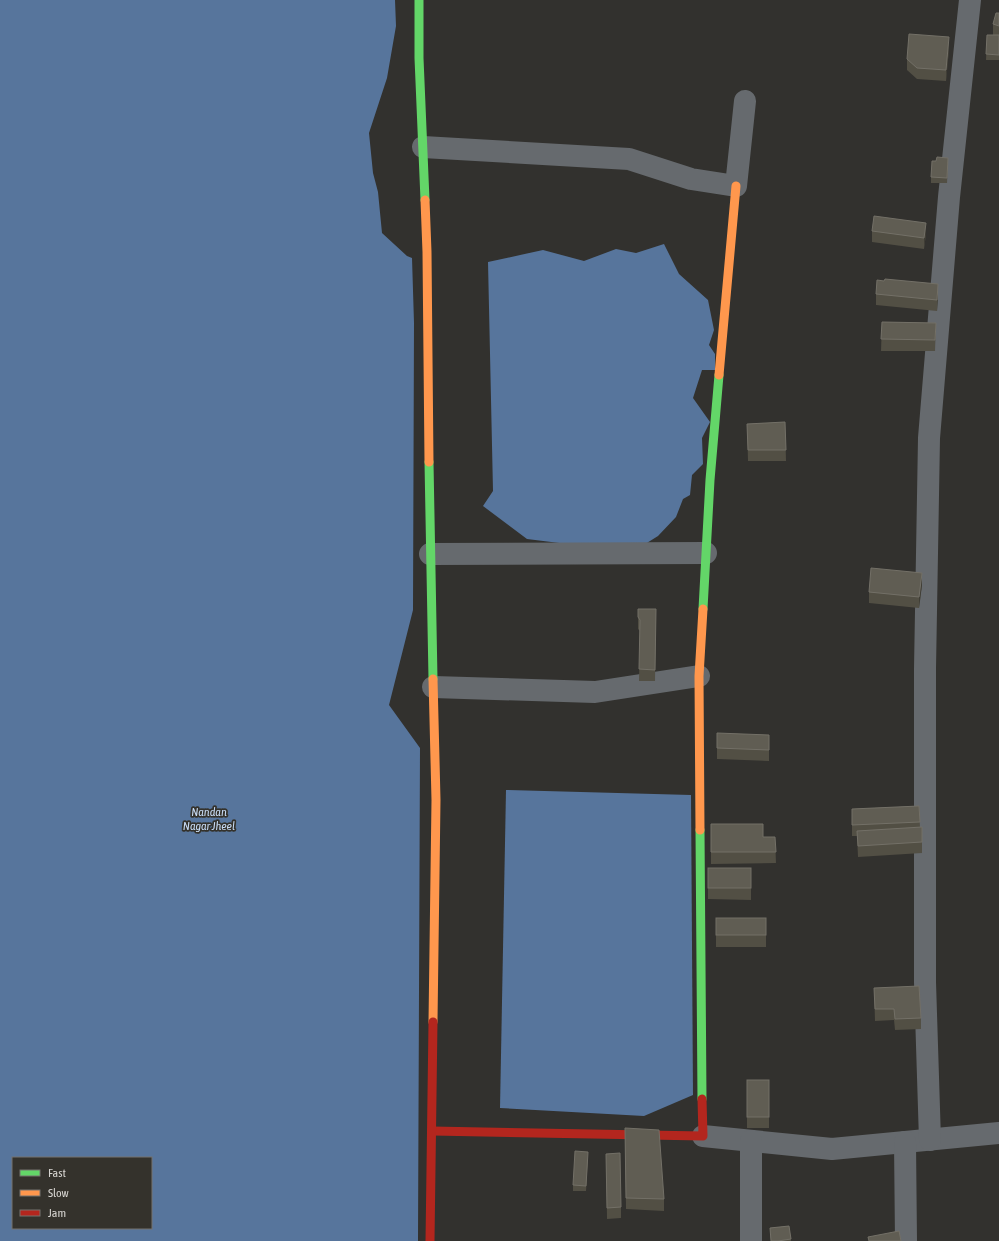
<svg xmlns="http://www.w3.org/2000/svg" width="999" height="1241" viewBox="0 0 999 1241" font-family="'Asap Condensed',sans-serif">
  <style>
    .water { fill: #57759c; fill-rule: evenodd }
    .lines { fill: none; stroke-linecap: round; stroke-linejoin: round }
    .street { stroke: #666a6e; stroke-width: 22 }
    .fast { stroke: #63d668; stroke-width: 9 }
    .slow { stroke: #ff974d; stroke-width: 9 }
    .jam { stroke: #b3261e; stroke-width: 9 }
    .wall { fill: #524f44 }
    .shaded-wall { fill: #3f3d35 }
    .building { fill: #605d53; stroke: #737067 }
    .labels { text-anchor: middle; stroke-width: 3.5; stroke-linejoin: round; paint-order: stroke }
    .water-label { font-size: 12px; font-style: italic; fill: #c8dcf6; stroke: #34322c }
  </style>
  <rect width="100%" height="100%" fill="#32312e"/>
  <g class="water">
    <path d="M0,0H395L396,26L387,78L369,133L373,173L378,192L382,233L407,256L412,258L414,323L413,610L389,705L420,748L418,1241H0ZM13,1158H151V1228H13Z"/>
    <polygon points="664,244 679,274 708,300 714,330 709,345 715,354 715,370 702,370 693,398 710,422 702,438 703,464 692,475 690,495 683,499 676,517 658,536 642,546 616,550 527,539 483,506 493,491 488,262 543,250 584,261 616,249 636,253"/>
    <polygon points="506,790 691,795 693,1095 644,1116 500,1108"/>
  </g>
  <g class="lines">
    <g class="street">
      <polyline points="423,147 629,159 691,179 736,186 745,101"/>
      <polyline points="430,554 706,553"/>
      <polyline points="433,687 595,692 699,676"/>
      <polyline points="703,1136 832,1149 999,1133"/>
      <polyline points="930,1140 925,982 925,669 929,438 949,197 970,0"/>
      <polyline points="751,1141 751,1241"/>
      <polyline points="905,1142 906,1241"/>
    </g>
    <g class="fast">
      <polyline points="419,0 419,58 425,200"/>
      <polyline points="429,462 433,679"/>
      <polyline points="703,609 710,480 719,375"/>
      <polyline points="700,830 702,1099"/>
    </g>
    <g class="slow">
      <polyline points="425,200 427,252 429,462"/>
      <polyline points="719,375 736,186"/>
      <polyline points="700,830 699,676 703,609"/>
      <polyline points="433,1022 436,800 433,679"/>
    </g>
    <g class="jam">
      <polyline points="432,1131 703,1136 702,1099"/>
      <polyline points="430,1241 433,1022"/>
    </g>
  </g>
  <g class="wall">
    <polygon points="999,13 999,60 986,60 987,35 993,35 993,24"/>
    <polygon points="949,49 946,81 917,79 907,70 907,59"/>
    <polygon points="948,163 947,183 931,183 931,177"/>
    <polygon points="872,231 926,234 924,249 872,242"/>
    <polygon points="876,294 938,295 937,311 876,305"/>
    <polygon points="882,322 936,323 935,351 881,351"/>
    <polygon points="785,422 786,461 748,461 747,424"/>
    <polygon points="922,585 919,608 869,603 869,592"/>
    <polygon points="638,609 656,609 655,681 639,681 640,631 638,629"/>
    <polygon points="769,735 769,761 717,759 717,748"/>
    <polygon points="919,806 920,828 922,842 922,853 858,857 857,836 852,836 852,809"/>
    <polygon points="711,824 763,837 775,837 776,863 711,864"/>
    <polygon points="708,868 751,868 751,900 708,899"/>
    <rect x="716" y="918" width="50" height="29"/>
    <polygon points="874,988 921,1018 921,1029 895,1030 894,1020 875,1021"/>
    <rect x="747" y="1080" width="22" height="48"/>
    <polygon points="625,1128 664,1199 664,1211 626,1209"/>
    <polygon points="606,1154 621,1207 621,1218 607,1219"/>
    <polygon points="588,1158 586,1191 573,1191 573,1185"/>
    <polygon points="789,1226 791,1241 771,1241 770,1228"/>
  </g>
  <g class="shaded-wall">
    <polygon points="949,37 949,49 946,81 946,70"/>
    <polygon points="926,223 926,234 924,249 924,238"/>
    <polygon points="938,284 938,295 937,311 937,300"/>
    <polygon points="922,573 922,585 919,608 919,597"/>
  </g>
  <g class="building">
    <polygon points="996,13 999,13 999,26 993,24"/>
    <polygon points="909,34 949,37 946,70 917,68 907,59"/>
    <polygon points="987,35 999,35 999,55 986,54"/>
    <polygon points="937,157 948,158 947,178 931,177 932,161 936,161"/>
    <polygon points="874,216 926,223 924,238 872,231"/>
    <polygon points="885,279 938,284 937,300 876,294 877,280 884,281"/>
    <polygon points="882,322 936,323 935,340 881,339"/>
    <polygon points="785,422 786,450 748,450 747,424"/>
    <polygon points="871,568 922,573 919,597 869,592"/>
    <polygon points="638,609 656,609 655,670 639,669 640,620 638,617"/>
    <polygon points="717,733 769,735 769,750 717,748"/>
    <polygon points="919,806 920,822 852,825 852,809"/>
    <polygon points="711,824 763,824 763,837 775,837 776,852 711,852"/>
    <polygon points="922,827 922,842 858,846 857,831"/>
    <rect x="708" y="868" width="43" height="20"/>
    <rect x="716" y="918" width="50" height="17"/>
    <polygon points="919,986 921,1018 895,1019 894,1009 875,1009 874,988"/>
    <rect x="747" y="1080" width="22" height="37"/>
    <polygon points="625,1128 659,1130 664,1199 626,1198"/>
    <polygon points="575,1151 588,1152 586,1186 573,1185"/>
    <polygon points="620,1153 621,1207 607,1208 606,1154"/>
    <polygon points="789,1226 791,1239 778,1241 771,1241 770,1228"/>
    <polygon points="899,1231 901,1241 869,1241 868,1237"/>
  </g>
  <g class="labels">
    <g class="water-label">
      <text x="209" y="816">Nandan<tspan x="209" dy="14">Nagar Jheel</tspan></text>
    </g>
  </g>
  <rect x="12" y="1157" width="140" height="72" fill="#34322c" stroke="#75736e"/>
  <rect x="20" y="1170" width="20" height="6" fill="#63d668" stroke="#75736e"/>
  <text x="48" y="1177" font-size="12" fill="#d7d5d1">Fast</text>
  <rect x="20" y="1190" width="20" height="6" fill="#ff974d" stroke="#75736e"/>
  <text x="48" y="1197" font-size="12" fill="#d7d5d1">Slow</text>
  <rect x="20" y="1210" width="20" height="6" fill="#b3261e" stroke="#75736e"/>
  <text x="48" y="1217" font-size="12" fill="#d7d5d1">Jam</text>
</svg>
